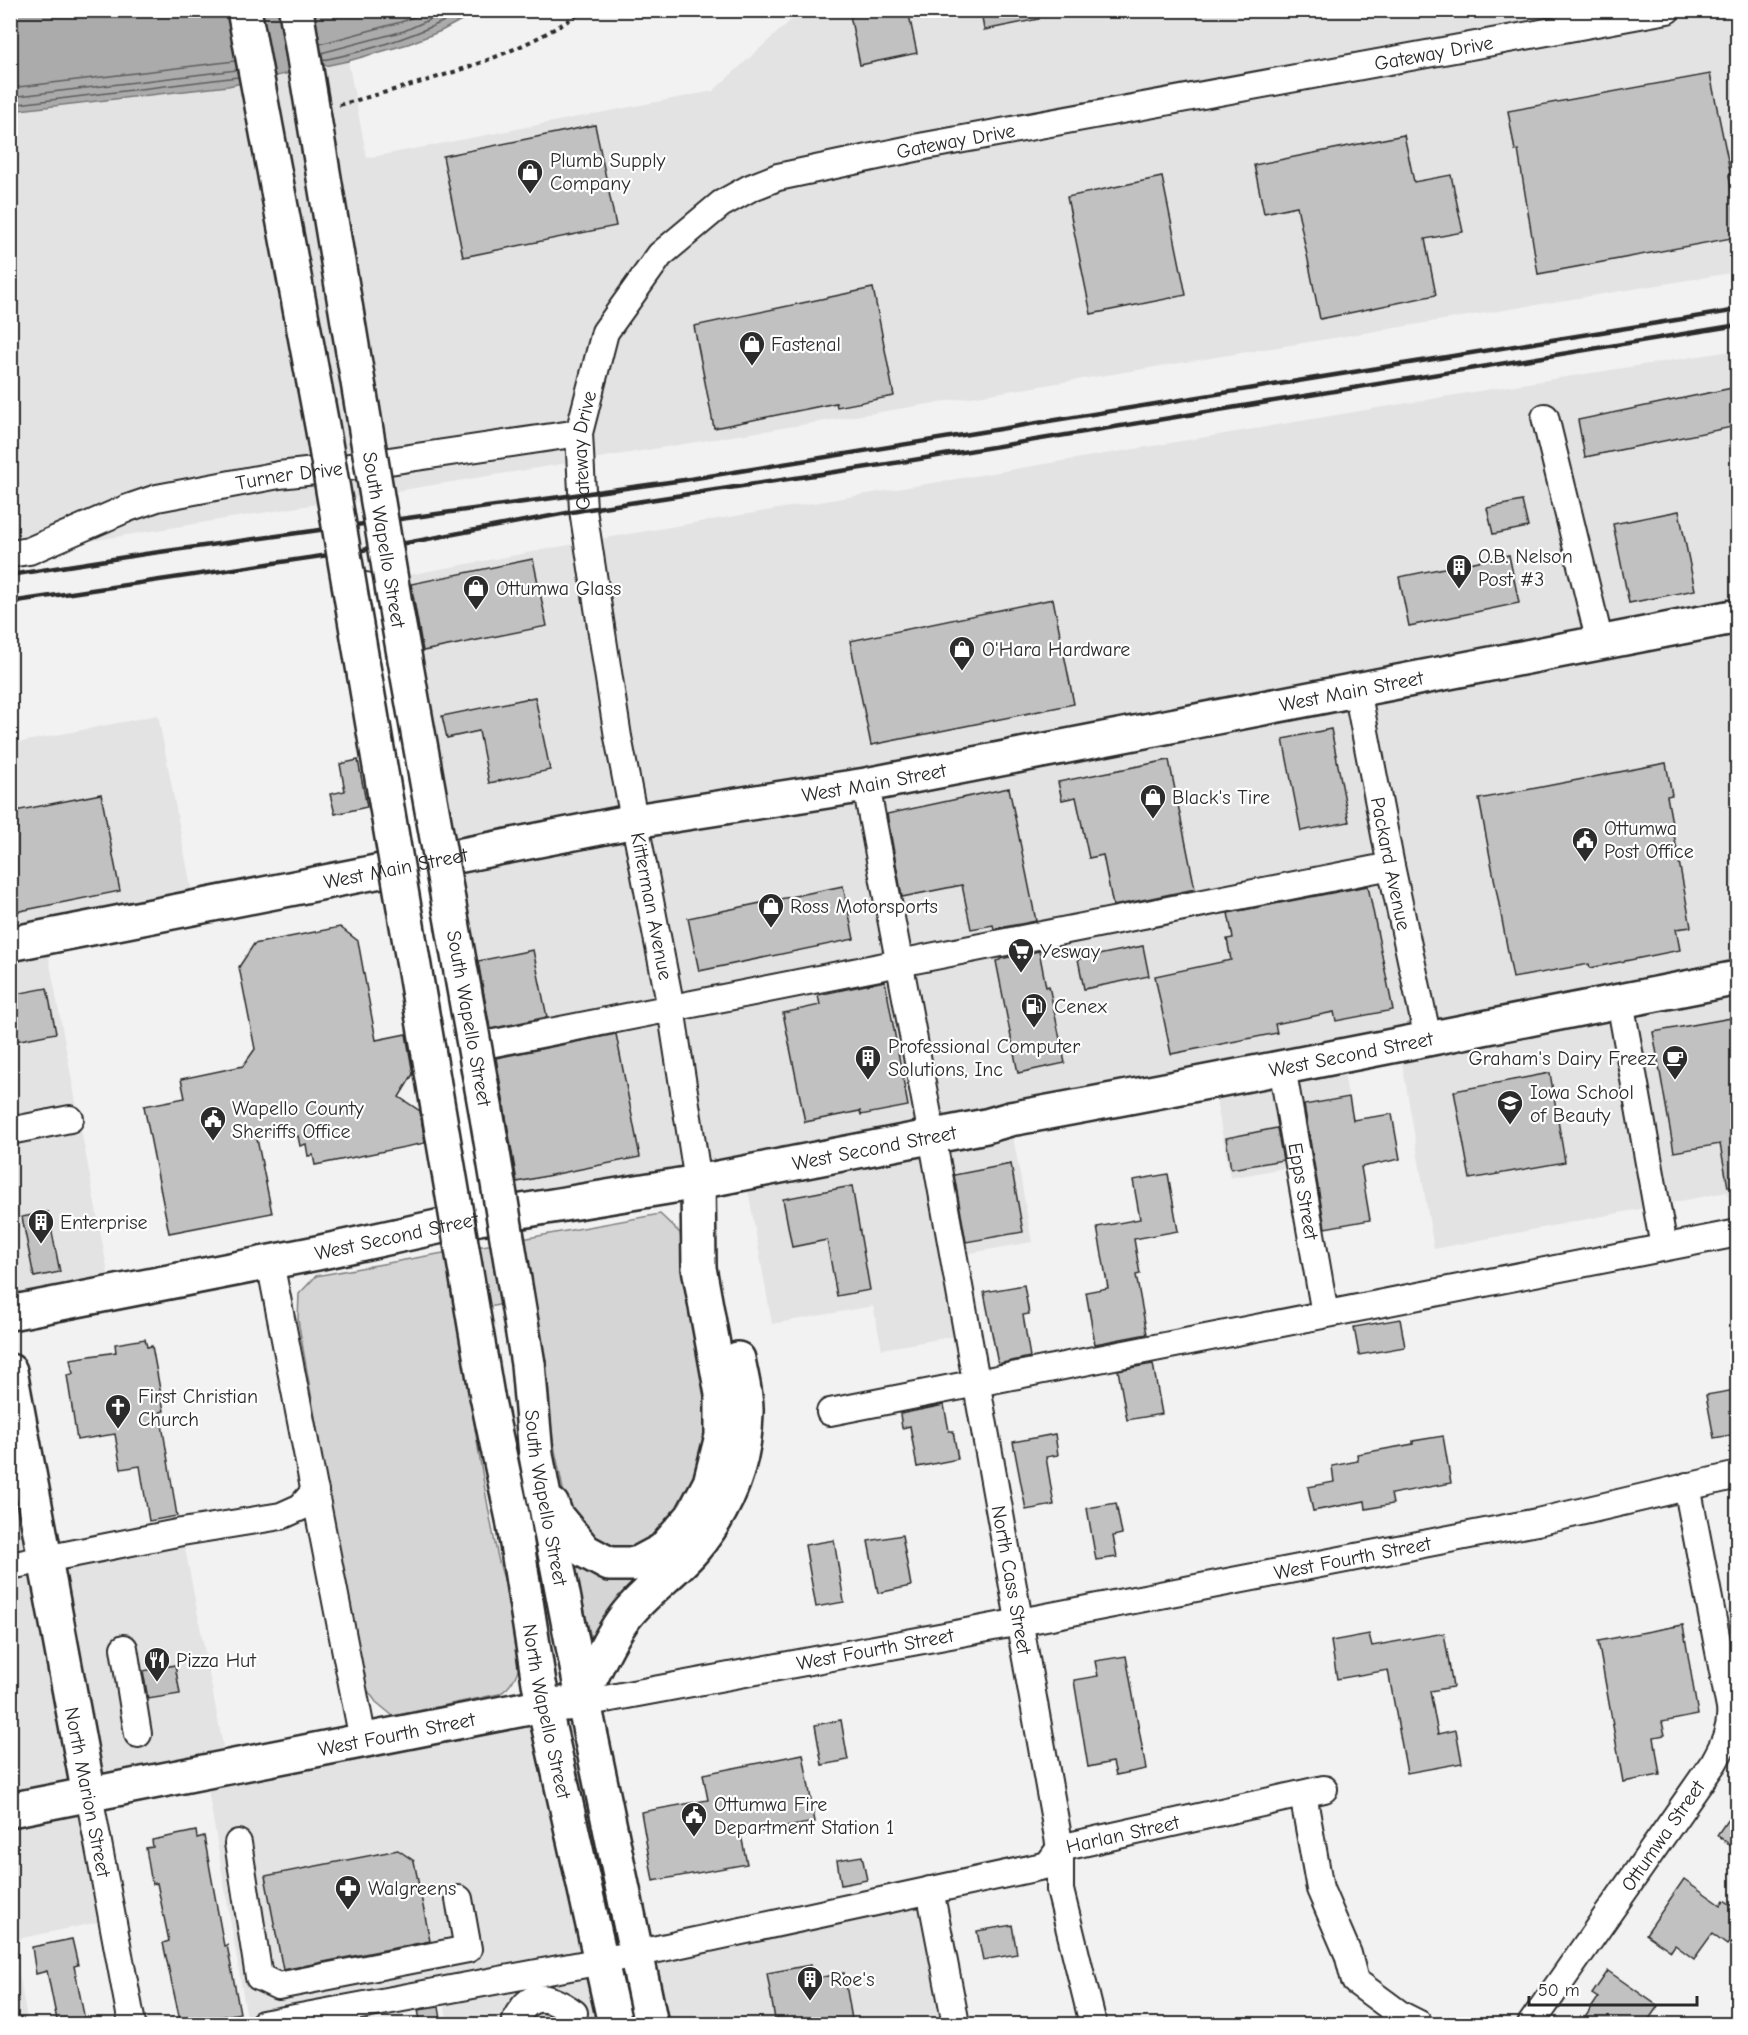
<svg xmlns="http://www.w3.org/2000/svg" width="1748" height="2035" viewBox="0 0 1748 2035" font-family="'Comic Neue',sans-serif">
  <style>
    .built { fill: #e3e3e3 }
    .green { fill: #d5d5d5; stroke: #808080; stroke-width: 1.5 }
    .water { fill: #ababab; stroke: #787878; stroke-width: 1.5 }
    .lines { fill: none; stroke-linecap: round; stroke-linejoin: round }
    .shore { stroke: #5e5e5e; stroke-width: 1.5 }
    .building { fill: #c1c1c1; stroke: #2b2b2b; stroke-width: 1.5 }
    .minor-casing { stroke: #2b2b2b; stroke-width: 30 }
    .major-casing { stroke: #2b2b2b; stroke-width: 38 }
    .highway-casing { stroke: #2b2b2b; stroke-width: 38 }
    .path { stroke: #2b2b2b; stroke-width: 4; stroke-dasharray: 4.5 4.5; stroke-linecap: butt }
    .minor { stroke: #fff; stroke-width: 26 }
    .major { stroke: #fff; stroke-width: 33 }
    .highway { stroke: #fff; stroke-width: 33 }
    .rail { stroke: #2b2b2b; stroke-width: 4.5 }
    .highway-bridge-casing { stroke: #2b2b2b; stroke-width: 38; stroke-linecap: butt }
    .highway-bridge { stroke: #fff; stroke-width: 33 }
    .labels { text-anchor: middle; stroke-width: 4.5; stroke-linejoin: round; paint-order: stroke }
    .street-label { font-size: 20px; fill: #2b2b2b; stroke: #fff }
    .poi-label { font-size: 20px; fill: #2b2b2b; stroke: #fff; text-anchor: start }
  </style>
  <rect width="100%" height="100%" fill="#f2f2f2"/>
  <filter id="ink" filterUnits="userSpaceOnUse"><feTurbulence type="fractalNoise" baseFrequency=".0167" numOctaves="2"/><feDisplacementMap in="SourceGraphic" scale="12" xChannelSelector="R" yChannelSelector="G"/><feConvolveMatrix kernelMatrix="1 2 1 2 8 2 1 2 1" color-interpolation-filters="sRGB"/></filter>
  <g filter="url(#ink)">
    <g class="built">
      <polygon points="801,11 1737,11 1737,272 11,554 11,111 228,86 348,61 367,158 713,91"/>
      <polygon points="1737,350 1737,1233 1736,1233 1727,1192 1434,1249 1399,1045 1341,1056 1370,1220 1318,1229 1306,1164 1230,1178 1213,1082 1010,1119 1032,1242 954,1256 968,1334 882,1349 873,1306 772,1324 745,1173 479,1218 365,583 617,536 1509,386"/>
      <polygon points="158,715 195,908 45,937 112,1294 11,1313 11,744"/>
      <polygon points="10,1371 46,1559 182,1532 227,1767 544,1705 602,1961 930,1890 956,2024 448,2024 442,1991 263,2024 248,2024 205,1772 89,1795 113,1919 13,1940 28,2024 11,2024"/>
    </g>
    <g class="green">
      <path d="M660,1214L680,1233L709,1384L706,1447L682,1503L658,1534L640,1547L619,1550L602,1546L566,1504L524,1299L459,1314C470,1396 481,1477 498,1558C505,1587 524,1632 520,1661C518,1674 511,1688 499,1694L393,1716L376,1702L361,1681L298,1320L299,1294L316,1276Z"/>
      <path d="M574,1564C604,1584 613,1578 648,1573L594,1651Z"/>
    </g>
    <polygon class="water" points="10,11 478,11 441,31 408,44 348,61 228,86 11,111"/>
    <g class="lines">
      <g class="shore">
        <polyline points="320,44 401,22 431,10"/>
        <polyline points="321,53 404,31 451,10"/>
        <path d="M323,60C373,50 421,34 467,10"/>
        <polyline points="10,88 235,61"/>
        <polyline points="10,97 237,70"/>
        <polyline points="10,105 238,77"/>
      </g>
    </g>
    <g class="building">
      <polygon points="849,10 908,10 917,53 860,65"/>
      <polygon points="981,10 1039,10 1039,19 984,30"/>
      <polygon points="1710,74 1731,175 1729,175 1737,225 1737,237 1538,274 1518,150 1515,151 1508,111"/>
      <polygon points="595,125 616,226 463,257 443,156"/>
      <polygon points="1404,135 1414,182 1451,175 1463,232 1425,239 1436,295 1320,319 1297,206 1264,213 1254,165"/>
      <polygon points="1162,177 1186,295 1091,314 1067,197"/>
      <polygon points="873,288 894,396 837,407 836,403 714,428 694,326"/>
      <polygon points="1737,387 1737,426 1585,457 1578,420"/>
      <polygon points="1522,501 1528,527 1493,534 1487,508"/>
      <polygon points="1679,511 1695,590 1629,603 1613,524"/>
      <polygon points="1509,555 1519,603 1409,626 1399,577"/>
      <polygon points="533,559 547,626 423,651 411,584"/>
      <polygon points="1053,599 1074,704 871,745 850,641"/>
      <polygon points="535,697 550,770 489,783 479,731 447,738 442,716"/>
      <polygon points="1331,729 1349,822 1301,831 1283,739"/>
      <polygon points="358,760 367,807 335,814 330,794 345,791 340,764"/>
      <polygon points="1169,760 1195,889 1113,906 1103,855 1089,858 1076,797 1062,800 1058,782"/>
      <polygon points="1666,763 1672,795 1667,796 1691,927 1676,929 1680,950 1590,968 1589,964 1513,978 1479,799"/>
      <polygon points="1009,788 1036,921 994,929 993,925 971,929 962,885 902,897 887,814"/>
      <polygon points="101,794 120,891 10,913 10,812"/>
      <polygon points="843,886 854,939 699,971 688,918"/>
      <polygon points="1368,886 1393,1010 1336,1021 1334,1012 1275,1024 1277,1033 1171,1054 1155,976 1231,960 1227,939 1233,938 1228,913"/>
      <polygon points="340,927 358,941 376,1040 406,1034 413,1074 399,1097 420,1111 425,1143 315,1165 313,1155 308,1156 306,1144 300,1146 298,1136 293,1137 291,1127 256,1134 272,1213 169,1233 144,1106 185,1098 181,1079 243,1066 255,1049 239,967 254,944"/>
      <polygon points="1143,946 1149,976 1084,989 1078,959"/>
      <polygon points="533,950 547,1017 490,1029 478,961"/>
      <polygon points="1039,951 1046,987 1049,986 1065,1063 1018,1073 996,961 1000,960 1000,959"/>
      <polygon points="885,981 908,1106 861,1115 860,1111 805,1122 783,1013 820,1005 818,995"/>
      <polygon points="47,988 56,1033 10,1042 10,995"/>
      <polygon points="1737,1017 1737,1186 1728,1187 1720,1144 1674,1152 1653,1032"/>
      <polygon points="616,1034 640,1157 517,1182 496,1058"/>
      <polygon points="1550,1073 1565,1162 1470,1179 1454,1091"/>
      <polygon points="1349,1097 1353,1120 1392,1114 1400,1159 1361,1167 1370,1220 1325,1228 1304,1105"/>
      <polygon points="1277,1128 1283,1160 1231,1169 1226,1138"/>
      <polygon points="1011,1164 1023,1232 966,1242 954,1175"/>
      <polygon points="1168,1174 1178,1231 1134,1239 1140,1274 1136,1275 1147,1334 1095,1344 1086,1292 1108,1288 1097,1227 1140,1219 1133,1180"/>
      <polygon points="852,1186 870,1290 837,1296 827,1240 792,1247 783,1199"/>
      <polygon points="48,1212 60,1272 34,1277 22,1217"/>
      <polygon points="1024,1285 1029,1314 1023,1315 1030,1357 998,1364 984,1292"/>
      <polygon points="1400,1319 1405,1347 1359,1355 1354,1327"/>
      <polygon points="145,1339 147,1347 152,1346 164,1411 160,1412 177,1516 149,1521 140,1466 121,1469 115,1434 77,1440 67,1375 73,1374 70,1359 116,1352 115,1344"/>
      <polygon points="1153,1364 1162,1414 1127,1420 1118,1370"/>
      <polygon points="1735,1390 1737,1403 1737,1434 1714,1438 1706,1395"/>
      <polygon points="944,1405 949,1431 953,1431 958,1459 917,1467 910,1426 902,1428 900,1414"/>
      <polygon points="1055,1434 1058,1455 1046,1457 1054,1505 1026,1510 1013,1442"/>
      <polygon points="1443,1436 1451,1483 1391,1494 1393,1504 1366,1509 1365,1501 1313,1511 1308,1487 1334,1482 1332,1466 1358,1461 1357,1454 1413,1444 1413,1441"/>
      <polygon points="1116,1503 1122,1534 1113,1536 1117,1557 1096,1560 1087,1508"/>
      <polygon points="902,1535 911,1586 878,1593 868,1541"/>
      <polygon points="834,1540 844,1602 816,1607 805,1545"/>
      <polygon points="1683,1625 1698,1715 1662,1722 1665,1735 1654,1737 1660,1775 1623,1782 1598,1641"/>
      <polygon points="1444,1633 1453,1687 1430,1691 1438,1734 1456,1730 1462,1763 1407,1773 1388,1670 1337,1679 1331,1641 1369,1634 1372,1646"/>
      <polygon points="1126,1656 1146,1769 1116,1775 1113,1762 1088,1767 1074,1680 1098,1676 1095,1661"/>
      <polygon points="175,1665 180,1694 148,1699 143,1671"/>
      <polygon points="841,1720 848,1760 822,1765 815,1725"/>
      <polygon points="803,1754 815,1822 741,1835 747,1864 653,1881 641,1812 708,1800 703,1774"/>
      <polygon points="1737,1806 1737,1850 1717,1835"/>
      <polygon points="196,1831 197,1838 204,1836 224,1946 227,1945 240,2013 181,2025 163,1943 169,1941 157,1883 152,1884 146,1848 153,1847 152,1840"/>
      <polygon points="398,1850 414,1861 430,1941 283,1970 265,1876"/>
      <polygon points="862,1856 867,1880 841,1885 837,1860"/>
      <polygon points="1684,1879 1721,1905 1724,1900 1737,1909 1737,1930 1727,1945 1712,1934 1694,1959 1675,1945 1671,1951 1646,1934"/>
      <polygon points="1012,1925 1017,1954 983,1960 977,1931"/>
      <polygon points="72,1939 78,1965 74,1966 86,2025 58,2025 47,1971 36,1974 32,1947"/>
      <polygon points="811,1965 813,1979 844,1973 853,2025 776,2025 767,1973"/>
      <polygon points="1608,1971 1658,2006 1645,2025 1580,2025 1598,1998 1592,1994"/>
      <polygon points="439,2007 442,2025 421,2025 418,2010"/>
    </g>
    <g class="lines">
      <g class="minor-casing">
        <g id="minor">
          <polyline points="1545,417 1600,643"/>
          <path id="s1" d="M10,554L29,551L128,508L157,498L279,475L342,468L579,433"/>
          <polyline points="366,586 479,1218"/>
          <path id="s2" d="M1357,690L1391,866L1428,1039"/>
          <path id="s3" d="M866,785L932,1136L1060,1848V1890L1093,2024"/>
          <polyline points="1620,1001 1664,1247"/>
          <polyline points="449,1052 1391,866"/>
          <path id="s4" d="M1282,1067L1325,1314"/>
          <polyline points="10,1131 70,1119"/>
          <path id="s5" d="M698,1182L671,1008L618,737L583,510L579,433L605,332L660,255L721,204L750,188L778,177L925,146L1667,10"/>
          <polyline points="270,1262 363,1740"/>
          <polyline points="830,1412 1738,1233"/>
          <polyline points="10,1566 182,1532 281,1516 301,1507 315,1491"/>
          <polyline points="124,1648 138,1734"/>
          <path id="s6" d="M584,1703L1020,1622L1537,1522L1738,1475"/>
          <polyline points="1303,1794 1320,1889 1348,1954 1355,1981 1401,2015 1419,2024"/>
          <polyline points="89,1795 132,2024"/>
          <polyline points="238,1843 259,1977 278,1986 468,1949 459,1899"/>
          <polyline points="930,1890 956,2024"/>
          <path id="s7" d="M263,2024L602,1961L1048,1865L1060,1848L1324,1789"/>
          <path d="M516,2024C515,2017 519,2013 523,2008C537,1989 560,2003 574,2013"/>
          <path id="s8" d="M1531,2024L1714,1762C1724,1744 1732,1728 1730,1708L1687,1486"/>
        </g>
      </g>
      <g class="major-casing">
        <g id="major">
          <path id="s9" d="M10,944L635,821L866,785L1738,616"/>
          <path id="s10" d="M10,1313L317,1253L479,1218L698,1182L986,1126L1010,1119C1253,1075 1495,1025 1738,978"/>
          <polyline points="10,1371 89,1795"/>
          <path id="s11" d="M10,1810L544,1705L584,1703"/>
        </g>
      </g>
      <g class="highway-casing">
        <g id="highway">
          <path id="s12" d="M528,1364L536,1455L584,1703L651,2024"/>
          <path id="s13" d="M487,1396L513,1519L539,1683L615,2024"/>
          <polyline points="552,1505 556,1516 585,1551 609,1564 637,1564 663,1550 692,1517 710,1483 722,1436 722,1394 699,1268 698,1182"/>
          <path d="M583,1693C596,1669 608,1639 625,1617C644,1592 672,1574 693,1550C727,1510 745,1465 746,1413C747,1396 741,1376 738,1359"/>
        </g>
      </g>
      <path class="path" d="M339,105C422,82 512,61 584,10"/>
      <use href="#minor" class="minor"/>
      <use href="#major" class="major"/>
      <use href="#highway" class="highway"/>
      <g class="rail">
        <polyline points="10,575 145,554 684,480 1738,310"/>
        <polyline points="10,602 390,546 583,510 901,462 1738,325"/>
      </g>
      <g class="highway-bridge-casing">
        <g id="highway-bridge">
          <polyline points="244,10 323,431 487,1396"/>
          <path id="s14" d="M296,10L395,604L486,1111L528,1364"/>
        </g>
      </g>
      <use href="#highway-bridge" class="highway-bridge"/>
    </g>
  </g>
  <defs>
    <g id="shop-pin" transform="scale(1.35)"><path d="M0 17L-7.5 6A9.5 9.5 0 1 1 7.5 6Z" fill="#2b2b2b" stroke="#fff"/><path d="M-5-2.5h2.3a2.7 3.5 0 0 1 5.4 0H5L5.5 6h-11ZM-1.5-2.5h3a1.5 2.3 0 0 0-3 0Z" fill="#fff"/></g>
    <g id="building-pin" transform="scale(1.35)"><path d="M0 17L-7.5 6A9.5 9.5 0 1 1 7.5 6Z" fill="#2b2b2b" stroke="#fff"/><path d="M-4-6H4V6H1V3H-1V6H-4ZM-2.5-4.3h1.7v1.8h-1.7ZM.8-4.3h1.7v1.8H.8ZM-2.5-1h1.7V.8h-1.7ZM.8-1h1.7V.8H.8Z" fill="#fff"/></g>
    <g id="civic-pin" transform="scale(1.35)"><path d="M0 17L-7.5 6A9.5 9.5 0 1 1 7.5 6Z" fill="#2b2b2b" stroke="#fff"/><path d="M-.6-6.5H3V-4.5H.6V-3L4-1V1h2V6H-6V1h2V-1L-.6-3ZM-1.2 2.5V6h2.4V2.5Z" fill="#fff"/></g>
    <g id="supermarket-pin" transform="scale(1.35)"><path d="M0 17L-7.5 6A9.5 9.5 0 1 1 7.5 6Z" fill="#2b2b2b" stroke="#fff"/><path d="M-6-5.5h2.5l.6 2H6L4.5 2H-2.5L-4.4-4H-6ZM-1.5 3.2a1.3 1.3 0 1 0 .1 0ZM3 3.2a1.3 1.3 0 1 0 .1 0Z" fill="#fff"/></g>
    <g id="fuel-pin" transform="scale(1.35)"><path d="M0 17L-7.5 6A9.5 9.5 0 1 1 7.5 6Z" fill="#2b2b2b" stroke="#fff"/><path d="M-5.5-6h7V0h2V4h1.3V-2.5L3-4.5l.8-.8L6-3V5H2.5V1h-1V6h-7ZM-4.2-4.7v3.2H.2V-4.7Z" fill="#fff"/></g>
    <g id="cafe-pin" transform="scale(1.35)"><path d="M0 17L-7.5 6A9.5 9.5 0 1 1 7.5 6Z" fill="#2b2b2b" stroke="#fff"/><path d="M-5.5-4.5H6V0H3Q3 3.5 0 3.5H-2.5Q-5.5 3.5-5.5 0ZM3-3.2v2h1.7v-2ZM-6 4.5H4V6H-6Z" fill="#fff"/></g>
    <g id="school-pin" transform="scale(1.35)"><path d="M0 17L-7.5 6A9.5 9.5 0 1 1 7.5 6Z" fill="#2b2b2b" stroke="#fff"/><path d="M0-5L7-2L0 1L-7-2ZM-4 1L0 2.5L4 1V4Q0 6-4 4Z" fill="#fff"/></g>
    <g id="church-pin" transform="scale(1.35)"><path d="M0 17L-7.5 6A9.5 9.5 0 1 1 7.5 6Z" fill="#2b2b2b" stroke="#fff"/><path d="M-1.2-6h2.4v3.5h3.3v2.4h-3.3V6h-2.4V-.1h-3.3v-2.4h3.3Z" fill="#fff"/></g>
    <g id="restaurant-pin" transform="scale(1.35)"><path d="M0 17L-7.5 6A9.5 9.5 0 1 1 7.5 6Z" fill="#2b2b2b" stroke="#fff"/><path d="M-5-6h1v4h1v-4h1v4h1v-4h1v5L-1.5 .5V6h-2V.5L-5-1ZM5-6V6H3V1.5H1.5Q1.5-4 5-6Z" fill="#fff"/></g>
    <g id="pharmacy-pin" transform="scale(1.35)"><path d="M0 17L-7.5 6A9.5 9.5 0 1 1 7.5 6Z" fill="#2b2b2b" stroke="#fff"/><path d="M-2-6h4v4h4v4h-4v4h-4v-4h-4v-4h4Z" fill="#fff"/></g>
  </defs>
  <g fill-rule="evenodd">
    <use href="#shop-pin" x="530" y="172"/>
    <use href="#shop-pin" x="752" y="344"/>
    <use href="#building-pin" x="1459" y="567"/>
    <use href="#shop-pin" x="476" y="588"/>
    <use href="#shop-pin" x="962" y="649"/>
    <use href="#shop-pin" x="1153" y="797"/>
    <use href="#civic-pin" x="1585" y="840"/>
    <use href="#shop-pin" x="771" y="906"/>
    <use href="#supermarket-pin" x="1021" y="951"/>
    <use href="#fuel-pin" x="1034" y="1006"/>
    <use href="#building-pin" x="868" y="1058"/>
    <use href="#cafe-pin" x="1675" y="1058"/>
    <use href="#school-pin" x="1510" y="1103"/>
    <use href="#civic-pin" x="213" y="1119"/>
    <use href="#building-pin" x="41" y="1222"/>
    <use href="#church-pin" x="118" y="1407"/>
    <use href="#restaurant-pin" x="157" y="1660"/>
    <use href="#civic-pin" x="694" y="1815"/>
    <use href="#pharmacy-pin" x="348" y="1888"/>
    <use href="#building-pin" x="810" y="1979"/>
  </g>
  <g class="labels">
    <g class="street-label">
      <text dy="7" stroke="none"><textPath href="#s5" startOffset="1768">Gateway Drive</textPath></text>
      <text dy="7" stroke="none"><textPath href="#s5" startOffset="1282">Gateway Drive</textPath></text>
      <text dy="7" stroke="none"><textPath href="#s5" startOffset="742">Gateway Drive</textPath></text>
      <text dy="7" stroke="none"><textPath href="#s1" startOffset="292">Turner Drive</textPath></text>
      <text dy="7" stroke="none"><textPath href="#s14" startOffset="537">South Wapello Street</textPath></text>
      <text dy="7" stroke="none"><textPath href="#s9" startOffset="1365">West Main Street</textPath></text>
      <text dy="7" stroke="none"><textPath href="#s9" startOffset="879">West Main Street</textPath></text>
      <text dy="7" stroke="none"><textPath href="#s2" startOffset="177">Packard Avenue</textPath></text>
      <text dy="7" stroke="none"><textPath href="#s9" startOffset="393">West Main Street</textPath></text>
      <text transform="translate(652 906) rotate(79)" y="7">Kitterman Avenue</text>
      <text dy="7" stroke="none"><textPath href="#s14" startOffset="1023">South Wapello Street</textPath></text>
      <text dy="7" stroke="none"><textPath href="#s10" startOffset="1366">West Second Street</textPath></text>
      <text dy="7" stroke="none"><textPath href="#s10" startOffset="880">West Second Street</textPath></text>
      <text dy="7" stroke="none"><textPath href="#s4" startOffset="126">Epps Street</textPath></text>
      <text dy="7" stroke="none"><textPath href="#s10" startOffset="394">West Second Street</textPath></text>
      <text dy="7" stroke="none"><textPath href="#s12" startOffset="135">South Wapello Street</textPath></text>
      <text dy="7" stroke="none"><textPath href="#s6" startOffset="782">West Fourth Street</textPath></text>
      <text dy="7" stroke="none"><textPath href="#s3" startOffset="808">North Cass Street</textPath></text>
      <text dy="7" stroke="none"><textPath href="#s6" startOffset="296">West Fourth Street</textPath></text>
      <text dy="7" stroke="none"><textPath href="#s13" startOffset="321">North Wapello Street</textPath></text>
      <text dy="7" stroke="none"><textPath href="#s11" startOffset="394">West Fourth Street</textPath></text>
      <text transform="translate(88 1792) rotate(79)" y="7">North Marion Street</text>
      <text dy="7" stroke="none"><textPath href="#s7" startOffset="886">Harlan Street</textPath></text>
      <text dy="7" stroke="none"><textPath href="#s8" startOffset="230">Ottumwa Street</textPath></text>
    </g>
    <g class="poi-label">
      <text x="550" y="167">Plumb Supply<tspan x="550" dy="23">Company</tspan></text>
      <text x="771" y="351">Fastenal</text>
      <text x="1478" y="563">O.B. Nelson<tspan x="1478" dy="23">Post #3</tspan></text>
      <text x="496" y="595">Ottumwa Glass</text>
      <text x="982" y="656">O'Hara Hardware</text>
      <text x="1172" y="804">Black's Tire</text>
      <text x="1604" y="835">Ottumwa<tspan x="1604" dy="23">Post Office</tspan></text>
      <text x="790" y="913">Ross Motorsports</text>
      <text x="1040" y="958">Yesway</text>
      <text x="1054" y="1013">Cenex</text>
      <text x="888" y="1053">Professional Computer<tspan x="888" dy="23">Solutions, Inc</tspan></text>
      <text x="1656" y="1065" text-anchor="end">Graham's Dairy Freez</text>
      <text x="1530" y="1099">Iowa School<tspan x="1530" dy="23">of Beauty</tspan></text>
      <text x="232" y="1115">Wapello County<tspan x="232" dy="23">Sheriffs Office</tspan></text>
      <text x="60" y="1229">Enterprise</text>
      <text x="138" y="1403">First Christian<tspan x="138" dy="23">Church</tspan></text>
      <text x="176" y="1667">Pizza Hut</text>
      <text x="714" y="1811">Ottumwa Fire<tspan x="714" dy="23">Department Station 1</tspan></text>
      <text x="368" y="1895">Walgreens</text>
      <text x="830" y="1986">Roe's</text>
    </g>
  </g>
  <rect width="1748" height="2035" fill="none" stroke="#fff" stroke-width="36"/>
  <rect x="18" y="18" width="1712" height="1999" fill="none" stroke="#2b2b2b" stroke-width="2" filter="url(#ink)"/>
  <path d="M1529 1996v9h168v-9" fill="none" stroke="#2b2b2b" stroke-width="3"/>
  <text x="1538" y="1996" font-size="18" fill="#2b2b2b" stroke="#ffffff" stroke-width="4.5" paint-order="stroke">50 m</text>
</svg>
